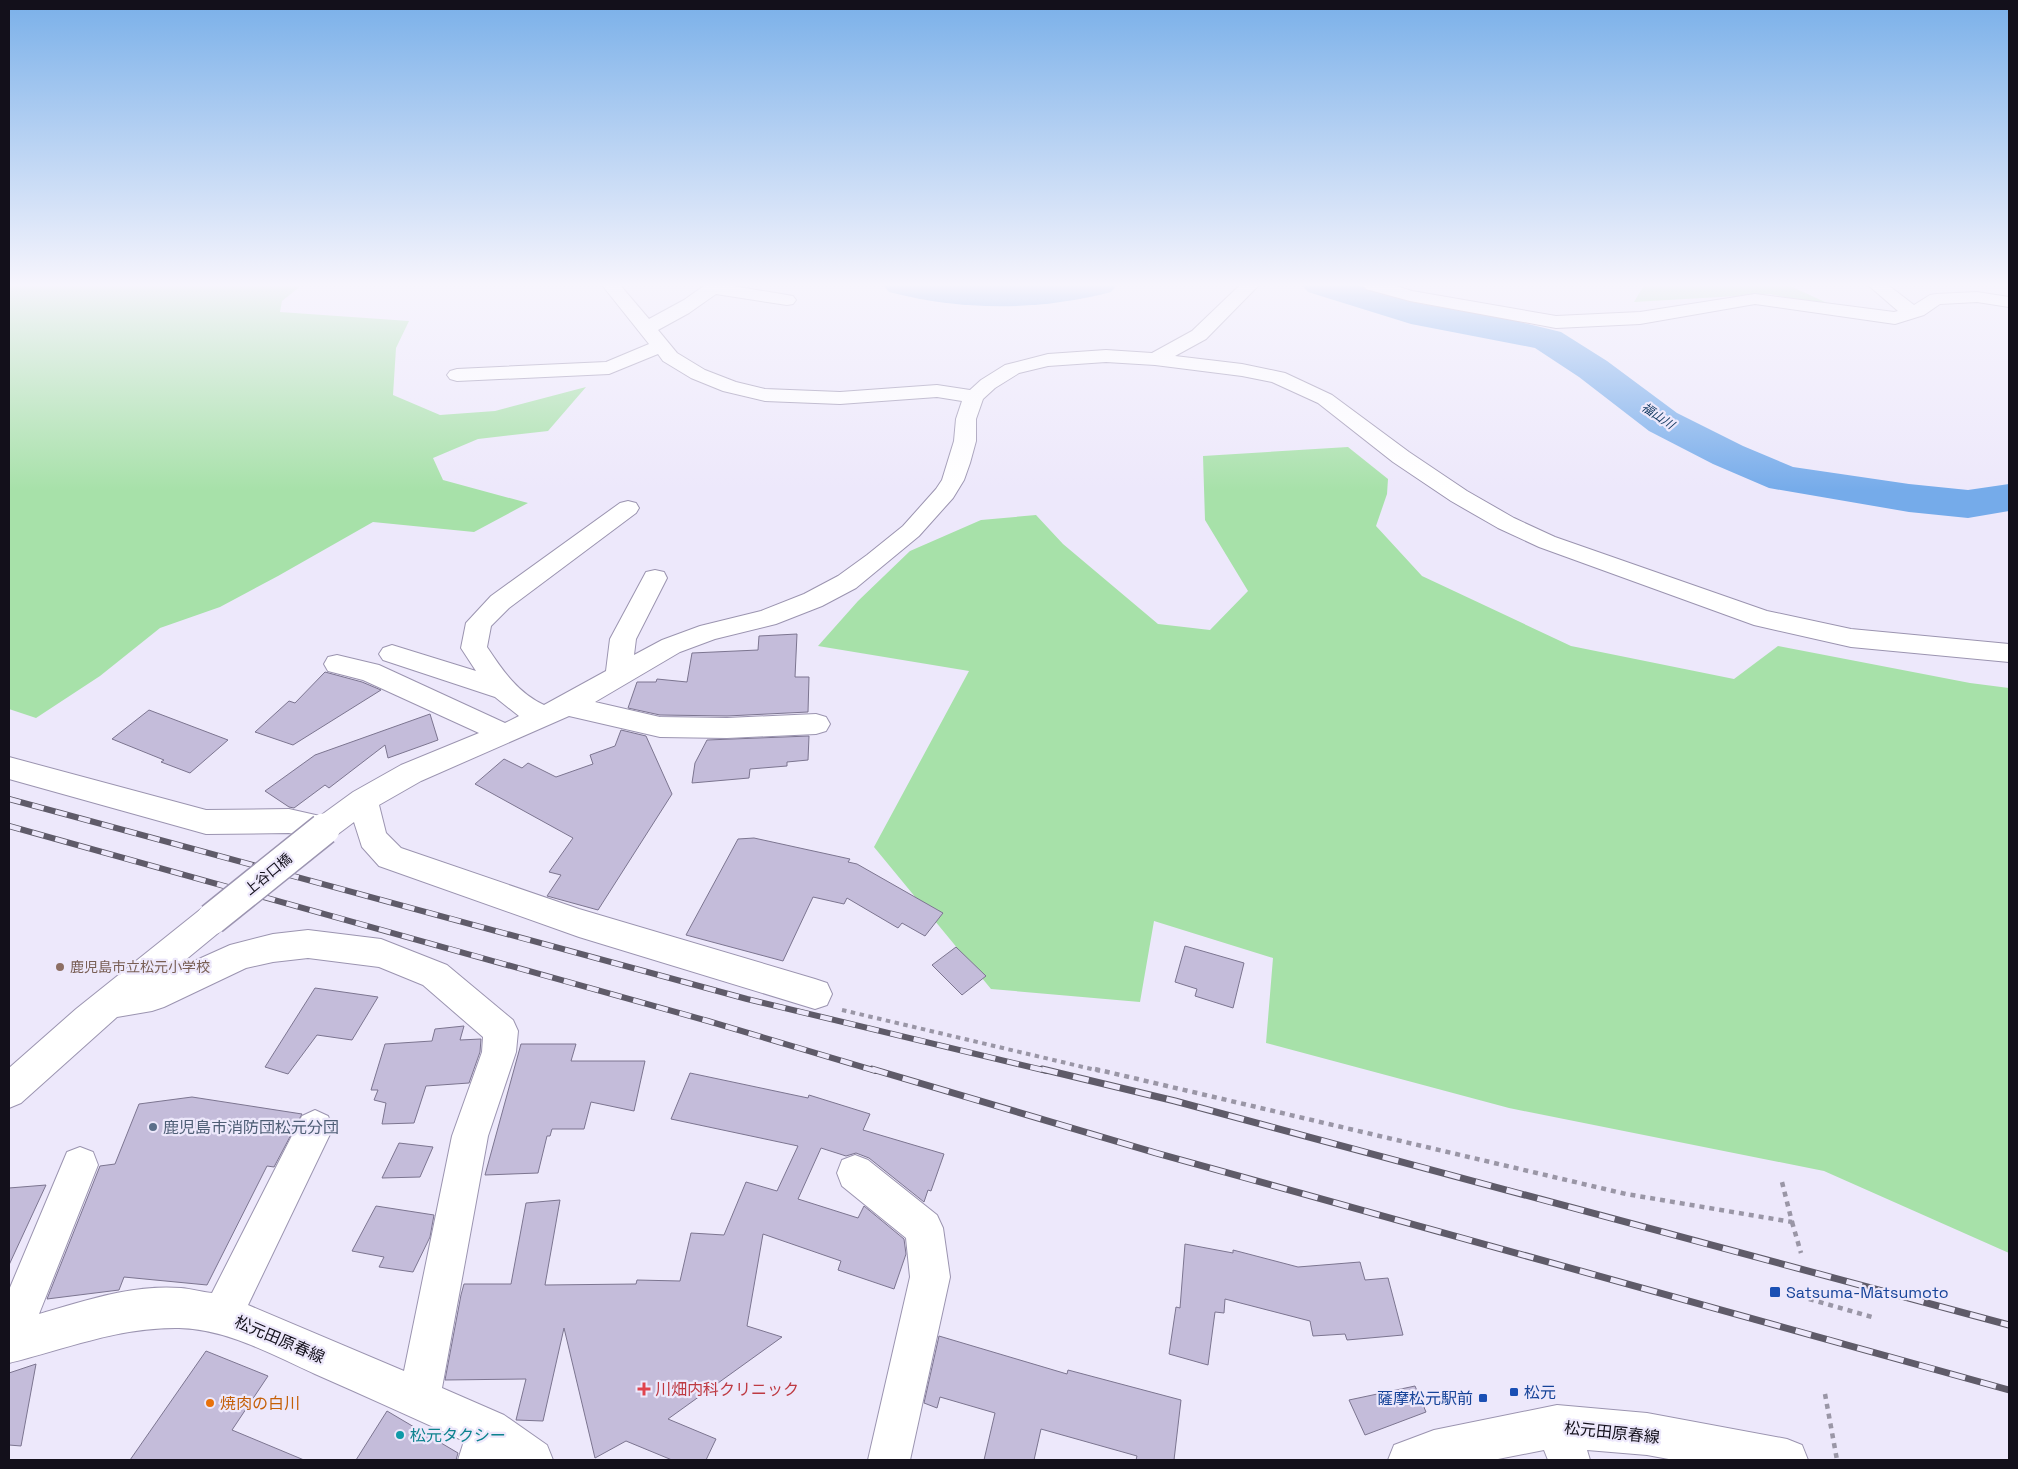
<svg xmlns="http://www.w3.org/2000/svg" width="2018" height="1469" viewBox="0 0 2018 1469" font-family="'Space Grotesk','Noto Sans JP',sans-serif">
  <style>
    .green { fill: #a7e1a9 }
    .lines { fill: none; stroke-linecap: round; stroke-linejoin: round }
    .river { fill: #75abea; fill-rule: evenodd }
    .building { fill: #c4bcda; stroke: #7c7590 }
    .minor-casing { stroke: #9b94b0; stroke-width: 2 }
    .path-far1 { stroke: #9a96a6; stroke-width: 4; stroke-dasharray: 4.5 4.5; stroke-linecap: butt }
    .path { stroke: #9a96a6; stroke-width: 4.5; stroke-dasharray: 5 5; stroke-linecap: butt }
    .minor { fill: #fff; fill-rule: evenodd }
    .rail-far1-casing { stroke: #5f5b69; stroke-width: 6 }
    .rail-casing { stroke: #5f5b69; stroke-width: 7 }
    .rail-far1 { stroke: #ede8fb; stroke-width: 4.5; stroke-dasharray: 12; stroke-linecap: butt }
    .rail { stroke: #ede8fb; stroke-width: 5; stroke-dasharray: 16; stroke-linecap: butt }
    .minor-bridge-casing { stroke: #9b94b0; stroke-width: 34; stroke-linecap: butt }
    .minor-bridge { stroke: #fff; stroke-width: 31 }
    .education-dot { fill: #8d6e63; stroke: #ede8fb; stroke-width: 2 }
    .service-dot { fill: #5c6f8a; stroke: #ede8fb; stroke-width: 2 }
    .transit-dot { fill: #1a4fb4; stroke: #ede8fb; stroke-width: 2 }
    .health-dot { fill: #e0444e; stroke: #ede8fb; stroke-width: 2 }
    .food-dot { fill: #e8710a; stroke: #ede8fb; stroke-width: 2 }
    .culture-dot { fill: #0f9aa8; stroke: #ede8fb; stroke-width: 2 }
    .labels { text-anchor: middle; stroke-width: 4.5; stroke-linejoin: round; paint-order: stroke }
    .far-water-label { font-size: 12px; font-style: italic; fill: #123961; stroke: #ede8fb }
    .street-label { font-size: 14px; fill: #13101b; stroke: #ede8fb }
    .education-label { font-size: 14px; fill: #785e54; stroke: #ede8fb; text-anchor: start }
    .near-service-label { font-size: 16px; fill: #4e5e75; stroke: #ede8fb; text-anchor: start }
    .near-transit-label { font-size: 16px; fill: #164399; stroke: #ede8fb; text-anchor: start }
    .near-street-label { font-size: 16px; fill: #13101b; stroke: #ede8fb }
    .near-health-label { font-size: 16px; fill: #be3a42; stroke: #ede8fb; text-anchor: start }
    .near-food-label { font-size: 16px; fill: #c56008; stroke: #ede8fb; text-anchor: start }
    .near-culture-label { font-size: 16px; fill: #0d838f; stroke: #ede8fb; text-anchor: start }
  </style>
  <rect width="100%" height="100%" fill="#ede8fb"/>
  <g class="green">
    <polygon points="9,285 302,285 282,301 280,312 409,321 396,348 393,395 440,415 495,411 586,387 548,431 478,439 433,458 443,480 528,503 474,532 373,522 278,576 220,607 160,628 100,676 36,718 9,709"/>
    <polygon points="1644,285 1788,285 1838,308 1770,294 1634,302"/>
    <polygon points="1348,447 1388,479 1387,494 1376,526 1422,576 1571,646 1734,679 1778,646 1970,683 2009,688 2009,1253 1824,1171 1509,1108 1266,1043 1273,958 1154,921 1140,1002 991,989 874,847 969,671 818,646 858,601 910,551 981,520 1036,515 1063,544 1158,624 1210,630 1248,591 1205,520 1203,456"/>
  </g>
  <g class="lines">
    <g class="river">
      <path d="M883,285H1117L1111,292C1038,311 962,311 889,292Z"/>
      <polygon points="1302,285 1357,285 1417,303 1512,320 1561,332 1607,361 1677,413 1743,446 1793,467 1909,484 1968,490 2009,484 2009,511 1968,518 1909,512 1769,488 1713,464 1649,431 1579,377 1535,348 1411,324 1308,292"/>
    </g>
  </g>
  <g class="building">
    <polygon points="797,634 795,677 809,677 808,712 727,716 660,715 628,708 637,682 656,682 657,679 687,682 692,653 758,650 759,636"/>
    <polygon points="325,672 362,682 381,690 293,745 255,732 289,701 295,703"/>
    <polygon points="149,710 228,740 190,773 161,762 164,760 112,739"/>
    <polygon points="430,714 438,740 388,758 385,745 329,788 325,785 294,808 289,807 265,791 315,755"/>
    <polygon points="621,730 646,736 672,794 598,910 547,896 561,875 549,872 573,838 475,784 504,759 522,768 528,763 556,777 593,764 590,755 615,746"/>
    <polygon points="809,736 808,760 787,762 787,766 750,769 749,778 692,783 695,763 707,740"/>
    <polygon points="754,838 850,859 848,862 857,864 943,913 925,936 902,923 898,928 847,898 844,904 813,897 783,961 686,935 738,839"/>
    <polygon points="1185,946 1244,963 1233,1008 1195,996 1197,989 1175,982"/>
    <polygon points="956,947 986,976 962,995 932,965"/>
    <polygon points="315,988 378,997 352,1040 317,1035 288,1074 265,1067"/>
    <polygon points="464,1026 460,1040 481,1039 480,1052 469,1083 426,1086 414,1123 382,1124 386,1103 374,1100 378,1090 371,1090 385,1044 432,1041 435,1029"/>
    <polygon points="521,1044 576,1044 571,1061 645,1061 634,1111 591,1102 584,1129 552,1129 550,1136 547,1136 538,1173 485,1175"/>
    <polygon points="690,1073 808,1098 809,1095 870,1114 863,1130 944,1154 931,1191 928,1190 924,1202 869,1158 856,1153 846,1156 821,1148 798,1199 858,1218 864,1206 904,1239 906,1254 894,1289 838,1270 841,1261 763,1234 747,1326 782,1337 668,1419 716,1439 706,1460 672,1460 626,1441 595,1458 564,1328 543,1421 516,1420 526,1379 445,1380 461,1295 464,1284 511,1284 526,1203 560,1200 545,1285 636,1284 637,1280 680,1281 691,1233 724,1235 746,1182 777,1191 798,1146 671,1119"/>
    <polygon points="192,1097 302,1114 274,1167 267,1166 207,1285 124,1277 119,1290 47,1299 100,1166 115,1164 139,1104"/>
    <polygon points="399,1143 433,1147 420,1177 382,1178"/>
    <polygon points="46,1185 9,1265 9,1188"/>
    <polygon points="376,1206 434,1215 430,1237 413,1272 379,1267 384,1257 352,1251"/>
    <polygon points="1185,1244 1233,1253 1233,1250 1298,1267 1360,1262 1365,1280 1388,1278 1403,1335 1347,1340 1345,1334 1313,1336 1310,1321 1225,1299 1224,1313 1215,1312 1208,1365 1169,1354 1176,1307 1180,1308"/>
    <polygon points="939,1336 1067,1374 1068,1370 1181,1400 1174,1460 1136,1460 1137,1456 1041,1429 1034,1460 984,1460 995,1413 940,1397 937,1408 924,1403"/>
    <polygon points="206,1351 268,1376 232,1430 304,1460 130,1460"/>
    <polygon points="36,1364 21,1446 9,1445 9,1373"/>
    <polygon points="1415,1386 1426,1412 1365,1435 1349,1400"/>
    <polygon points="387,1411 458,1453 456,1460 356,1460"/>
  </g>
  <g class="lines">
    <g class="minor-casing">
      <g id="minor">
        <path d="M602,285H620L649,319L684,300L705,285H727L793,296L796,300L793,304L787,305L716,294L689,313L658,330L677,353L705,370L736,382L765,389L840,392L937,385L970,390L981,380L1005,365L1048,354L1106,350L1152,353L1192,331L1240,285H1259L1206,339L1175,356L1242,364L1285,373L1332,395L1409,452L1467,491L1514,518L1555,537L1767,611L1851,629L2009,644V662L1851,647L1754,625L1539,547L1498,528L1451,501L1393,462L1318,403L1272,382L1242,376L1155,365L1106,362L1048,366L1019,373L995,388L983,399L976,419V441L970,463L964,480L953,498L919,536L856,588L822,606L776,624L715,639L680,652L595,702L660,717L727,718L816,714L826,717L830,724L826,731L816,734L727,738L660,737L569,716L421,781L379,805L386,833L401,848L579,909L815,979L827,983L832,994L827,1005L815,1009L579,937L379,866L362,847L354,822L334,837L324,841L289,833L206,834L9,779V757L206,810L289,809L320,816L353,792L401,765L479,733L363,680L328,671L324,664L328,657L337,655L379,665L505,723L519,716L495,697L383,660L379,654L383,648L392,645L476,671L461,648L466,623L491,596L620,503L628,501L636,503L639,508L636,513L509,608L491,626L487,647C503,671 518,693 544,705L606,671L610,639L646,572L655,570L664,572L667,578L636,639L634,655L662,640L700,626L761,611L804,594L838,576L867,555L903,526L936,489L942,480L954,441L956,419L962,401L937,397L840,404L765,401L723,391L691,378L663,361L658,354L609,374L457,381L450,379L447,375L450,371L457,369L606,362L649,344Z"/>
        <polygon points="1363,285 1392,285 1412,291 1556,316 1640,312 1755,294 1894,312 1898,311 1868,285 1888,285 1914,305 1930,295 1936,294 1977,292 2009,297 2009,307 1977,302 1940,304 1924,315 1895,324 1755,304 1640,324 1556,328 1410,301 1366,289"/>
        <path d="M212,905L223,909L228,919L223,929L172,971L230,945L273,934L308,930L381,939L447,965L513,1020L518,1031L516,1052L488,1136L442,1388L504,1415L547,1445L553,1460H458L464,1441C414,1418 365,1396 315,1374C273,1355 227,1329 179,1328C119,1327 66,1349 9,1363V1290L67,1152L80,1147L93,1152L98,1165L39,1314C84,1301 133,1284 181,1288C192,1289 202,1292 212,1293L302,1116L315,1110L328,1116L333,1128L248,1305L404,1371L452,1136L482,1052L483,1037L423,985L379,967L308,958L273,962L246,968L164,1007L152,1011L117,1017L21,1103L9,1108V1068L76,1009L201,909Z"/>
        <polygon points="855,1155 868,1160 937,1215 943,1228 950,1277 910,1460 868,1460 910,1277 906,1238 842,1186 837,1173 842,1160"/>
        <polygon points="1557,1405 1647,1413 1787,1439 1802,1445 1808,1460 1674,1460 1647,1455 1587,1450 1590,1460 1548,1460 1544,1450 1493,1460 1388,1460 1394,1445 1434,1430"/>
      </g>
    </g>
    <polyline class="path-far1" points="842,1010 1100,1071"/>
    <g class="path">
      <polyline points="1095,1069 1626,1194 1792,1222 1782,1182"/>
      <polyline points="1792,1222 1801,1253"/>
      <polyline points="1809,1299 1872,1317"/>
      <polyline points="1825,1394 1837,1460"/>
    </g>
    <use href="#minor" class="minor"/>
    <g class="rail-far1-casing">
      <g id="rail-far1">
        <polyline points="9,799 747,999 1047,1071"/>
        <polyline points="9,826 708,1021 876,1071"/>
      </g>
    </g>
    <g class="rail-casing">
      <g id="rail">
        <polyline points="872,1069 1156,1153 2009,1390"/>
        <polyline points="1042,1069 1175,1101 2009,1325"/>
      </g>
    </g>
    <use href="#rail-far1" class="rail-far1"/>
    <use href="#rail" class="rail"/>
    <g class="minor-bridge-casing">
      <polyline id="minor-bridge" points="212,919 324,829"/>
    </g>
    <use href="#minor-bridge" class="minor-bridge"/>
  </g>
  <linearGradient id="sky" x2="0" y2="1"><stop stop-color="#7ab0e9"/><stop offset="0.58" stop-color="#f7f5fd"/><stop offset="1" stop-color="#f7f5fd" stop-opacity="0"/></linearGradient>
  <rect width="2018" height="491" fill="url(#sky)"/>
  <circle class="education-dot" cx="60" cy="967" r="5"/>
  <circle class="service-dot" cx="153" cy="1127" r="5"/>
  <g class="transit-dot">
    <rect x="1769" y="1286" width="12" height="12" rx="2.5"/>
    <rect x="1509" y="1387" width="10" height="10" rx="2.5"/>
    <rect x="1478" y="1393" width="10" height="10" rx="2.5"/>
  </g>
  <path class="health-dot" d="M641.5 1381.5h5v5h5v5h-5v5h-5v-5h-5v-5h5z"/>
  <circle class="food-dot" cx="210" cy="1403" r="5"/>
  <circle class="culture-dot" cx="400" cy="1435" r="5"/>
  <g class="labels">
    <g class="far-water-label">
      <text transform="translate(1658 416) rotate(34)" y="4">福山川</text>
    </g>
    <g class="street-label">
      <text transform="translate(268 874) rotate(-39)" y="5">上谷口橋</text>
    </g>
    <g class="education-label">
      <text x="70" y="972">鹿児島市立松元小学校</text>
    </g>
    <g class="near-service-label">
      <text x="163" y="1133">鹿児島市消防団松元分団</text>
    </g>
    <g class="near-transit-label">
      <text x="1786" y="1298">Satsuma-Matsumoto</text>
      <text x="1524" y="1398">松元</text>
      <text x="1473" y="1404" text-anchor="end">薩摩松元駅前</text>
    </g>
    <g class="near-street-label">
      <text transform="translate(280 1339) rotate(23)" y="6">松元田原春線</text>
      <text transform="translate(1612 1432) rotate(6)" y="6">松元田原春線</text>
    </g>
    <g class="near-health-label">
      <text x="655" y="1395">川畑内科クリニック</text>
    </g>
    <g class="near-food-label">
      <text x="220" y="1409">焼肉の白川</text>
    </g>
    <g class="near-culture-label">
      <text x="410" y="1441">松元タクシー</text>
    </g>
  </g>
  <rect width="2018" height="1469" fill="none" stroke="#13101b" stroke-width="20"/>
</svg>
